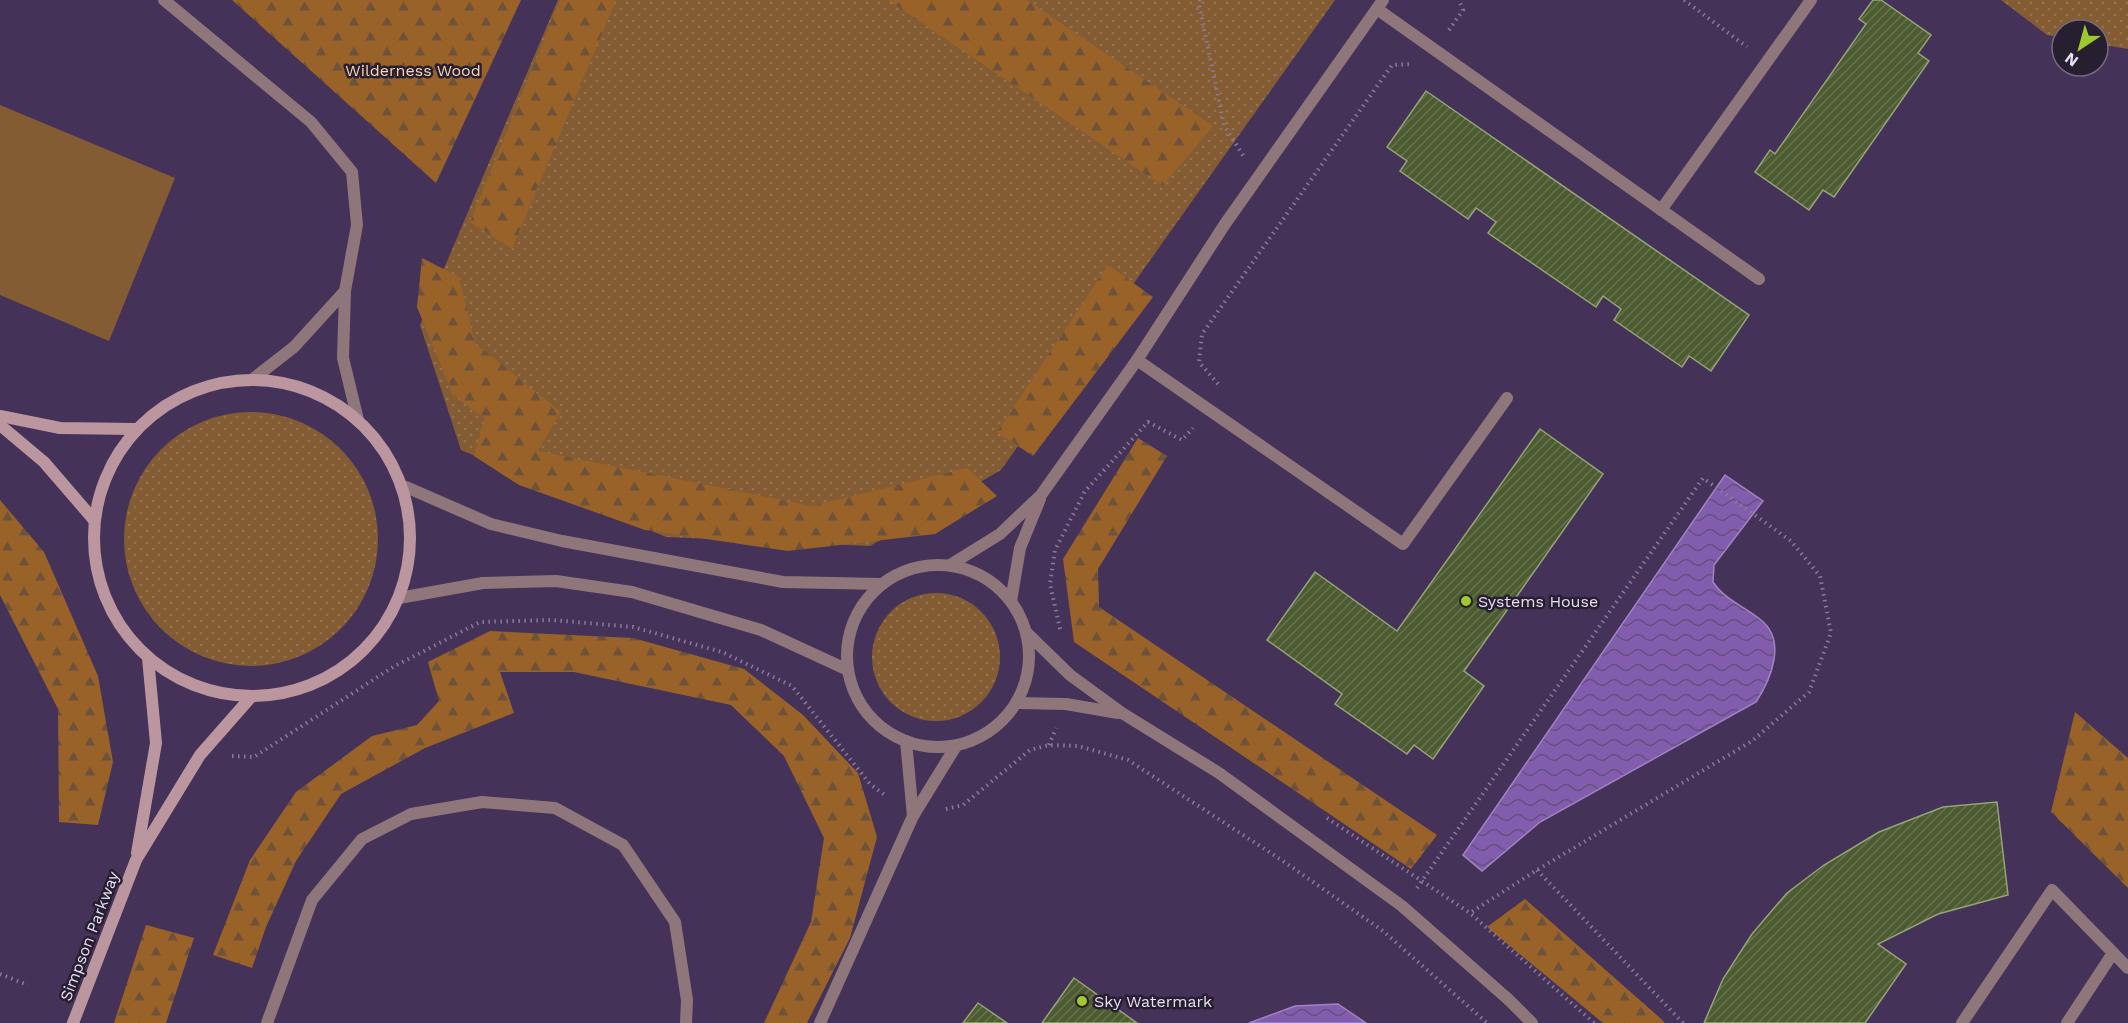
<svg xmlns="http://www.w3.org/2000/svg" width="2128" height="1023" viewBox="0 0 2128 1023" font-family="'Work Sans',sans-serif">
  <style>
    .grass { fill: url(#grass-dots) }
    .forest { fill: url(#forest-firs) }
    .pitch { fill: #845c33 }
    .water { fill: url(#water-waves); stroke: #a183c3; stroke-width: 1.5 }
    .building { fill: url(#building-hatch); stroke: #94a576; stroke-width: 1.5 }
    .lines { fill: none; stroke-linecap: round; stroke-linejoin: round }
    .path { stroke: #8a7b9c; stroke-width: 4; stroke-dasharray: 1.5 4.5; stroke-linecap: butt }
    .lane { stroke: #8e767b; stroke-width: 12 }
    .street { stroke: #8e767b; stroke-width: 12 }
    .secondary { stroke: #bc969e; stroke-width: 12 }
    .poi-dot { fill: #9fca2e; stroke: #271f30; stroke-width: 2 }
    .labels { text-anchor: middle; stroke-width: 5; stroke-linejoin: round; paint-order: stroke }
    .park-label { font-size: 16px; fill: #fbd5b2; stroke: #271f30 }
    .poi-label { font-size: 16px; fill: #e7ddf5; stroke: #271f30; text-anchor: start }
    .street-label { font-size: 16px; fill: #e7ddf5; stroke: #271f30 }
  </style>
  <defs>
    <pattern id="grass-dots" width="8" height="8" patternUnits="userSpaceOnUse" patternTransform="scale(1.5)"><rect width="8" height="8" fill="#845c33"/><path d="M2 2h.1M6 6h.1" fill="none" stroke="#957351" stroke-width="1.8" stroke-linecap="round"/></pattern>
    <pattern id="forest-firs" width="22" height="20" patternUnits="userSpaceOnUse" patternTransform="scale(1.5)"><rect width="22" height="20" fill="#986228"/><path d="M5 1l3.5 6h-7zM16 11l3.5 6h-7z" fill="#6e5239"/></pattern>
    <pattern id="water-waves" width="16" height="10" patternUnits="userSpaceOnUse" patternTransform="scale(1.5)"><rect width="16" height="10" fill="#835dad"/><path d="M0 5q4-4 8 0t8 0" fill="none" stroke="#64507c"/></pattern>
    <pattern id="building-hatch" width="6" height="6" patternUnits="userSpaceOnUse" patternTransform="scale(1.5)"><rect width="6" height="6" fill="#4c5b30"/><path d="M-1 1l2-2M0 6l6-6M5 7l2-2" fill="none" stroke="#66724f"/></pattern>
  </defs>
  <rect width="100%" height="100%" fill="#443259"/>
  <g class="grass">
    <polygon points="558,0 1335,0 1001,470 870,546 666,537 461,450 420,325"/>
    <polygon points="2001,0 2128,0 2128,49 2098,44 2098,30 2062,30 2062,38 2047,35"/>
    <circle cx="251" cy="539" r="127"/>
    <circle cx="936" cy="657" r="64"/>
  </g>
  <g class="forest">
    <polygon points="232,0 521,0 436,183"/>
    <polygon points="560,0 616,0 512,249 470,222"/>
    <polygon points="888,0 1027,0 1213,126 1163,186"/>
    <polygon points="422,258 459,277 475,343 561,412 538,451 812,506 967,468 997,496 935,534 788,551 645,530 519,485 474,456 484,418 453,395 417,307"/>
    <polygon points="1108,265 1153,297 1033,456 997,432"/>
    <polygon points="1138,438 1167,456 1098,569 1099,607 1437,835 1411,869 1074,642 1063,559"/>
    <polygon points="0,500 44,552 98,676 113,762 98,825 59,822 58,709 0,595"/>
    <polygon points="490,631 633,638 744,669 803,715 858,773 877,837 850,938 807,1023 764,1023 811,922 824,838 784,756 731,705 574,672 500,672 514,713 425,748 341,794 296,861 266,927 252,968 213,955 250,860 296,792 372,736 417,725 439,701 428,662"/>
    <polygon points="2075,712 2128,758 2128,888 2051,812"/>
    <polygon points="1525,899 1659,1017 1665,1023 1603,1023 1487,927"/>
    <polygon points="146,925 194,938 166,1023 114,1023"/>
  </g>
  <polygon class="pitch" points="0,105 175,178 109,341 0,295"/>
  <g class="water">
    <path d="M1725,475L1763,501L1714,565L1713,582C1725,600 1745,607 1761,620C1787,641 1771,679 1756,702L1540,822L1482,871L1463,855Z"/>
    <polygon points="1338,1004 1366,1023 1249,1023 1295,1006"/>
  </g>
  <g class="building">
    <polygon points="1873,0 1881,0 1931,35 1918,53 1929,61 1834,197 1823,190 1809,210 1755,172 1770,150 1775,154 1866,24 1859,19"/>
    <polygon points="1426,91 1749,315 1711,371 1689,356 1682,367 1614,320 1621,309 1603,296 1596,307 1488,233 1496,222 1476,208 1468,219 1400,171 1407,161 1387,147"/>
    <polygon points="1540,429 1603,474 1464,671 1484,686 1433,759 1414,745 1407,754 1335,704 1342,694 1267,640 1315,572 1397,631"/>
    <polygon points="1997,802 2008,895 1938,914 1878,944 1906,964 1865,1023 1704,1023 1723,979 1752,934 1787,893 1824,865 1879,832 1943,807"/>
    <polygon points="1074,978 1137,1023 1042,1023"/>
    <polygon points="978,1003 1007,1023 963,1023"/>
  </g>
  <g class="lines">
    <g class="path">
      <polyline points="1200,0 1199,5 1224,125 1244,157"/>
      <polyline points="1684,0 1747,47"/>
      <polyline points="1449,30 1463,10 1459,0"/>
      <polyline points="1218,384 1199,362 1202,334 1392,65 1411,64"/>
      <polyline points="1060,629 1050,584 1055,550 1085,491 1148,422 1182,440 1193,428"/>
      <polyline points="1049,745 1056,728"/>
      <polyline points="232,756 254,757 393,667 480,622 553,620 633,627 722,652 792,686 870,784 886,796"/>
      <polyline points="946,809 963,805 1030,750 1049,745 1078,746 1128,760 1286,863 1383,931 1487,1023"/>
      <polyline points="1327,818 1470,913 1594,1023"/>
      <polyline points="1537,870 1683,1023"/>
      <polyline points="1417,888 1703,478 1791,541 1820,576 1831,633 1809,692 1752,741 1537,870 1470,913"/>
      <polyline points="0,974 28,985"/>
    </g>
    <g class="lane">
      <polyline points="164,0 311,122 352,172 357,225 345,291 343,358 358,420"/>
      <polyline points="1377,9 1759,279"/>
      <polyline points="1661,210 1811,0"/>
      <polyline points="1137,360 1403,544 1507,398"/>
      <polyline points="253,379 294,347 345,291"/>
      <polyline points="950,565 1000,534 1041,495 1137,360 1225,224 1383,0"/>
      <polyline points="1011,601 1020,548 1040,499"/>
      <polyline points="906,741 913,816"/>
      <polyline points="267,1023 312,900 362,839 411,814 482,802 555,808 623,845 675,922 687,1000 686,1023"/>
      <polyline points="820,1023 913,816 956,746"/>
      <polyline points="1962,1023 2052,890 2128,968"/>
      <polyline points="2067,1023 2113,953"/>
    </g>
    <g class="street">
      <polyline points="406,487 491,524 562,541 783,582 882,584"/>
      <circle cx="938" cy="656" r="91"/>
      <polyline points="399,598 483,583 556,581 632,592 761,630 848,670"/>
      <polyline points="1027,633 1070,675 1122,713 1219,773 1402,906 1509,1000 1532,1023"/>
      <polyline points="1017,703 1066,704 1118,713"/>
    </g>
    <g class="secondary">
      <circle cx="252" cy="538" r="158"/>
      <polyline points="0,416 60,428 135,429"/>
      <polyline points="0,425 44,462 94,520"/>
      <polyline points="137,853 156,743 148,658"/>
      <polyline points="73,1023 136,860 200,755 251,697"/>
    </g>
  </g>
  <g class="poi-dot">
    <circle cx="1466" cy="601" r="6"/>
    <circle cx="1082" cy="1001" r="6"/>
  </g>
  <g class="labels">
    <g class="park-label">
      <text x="413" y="76">Wilderness Wood</text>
    </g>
    <g class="poi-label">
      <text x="1478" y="607">Systems House</text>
      <text x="1094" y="1007">Sky Watermark</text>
    </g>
    <g class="street-label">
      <text transform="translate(89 936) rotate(-69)" y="6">Simpson Parkway</text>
    </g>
  </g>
  <g transform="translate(2080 48) rotate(216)"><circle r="28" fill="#271f30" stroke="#746b7f" stroke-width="1.5"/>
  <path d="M0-4.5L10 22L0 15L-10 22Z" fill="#9fca2e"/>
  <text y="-9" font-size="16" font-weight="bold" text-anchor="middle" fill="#e7ddf5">N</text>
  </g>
</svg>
